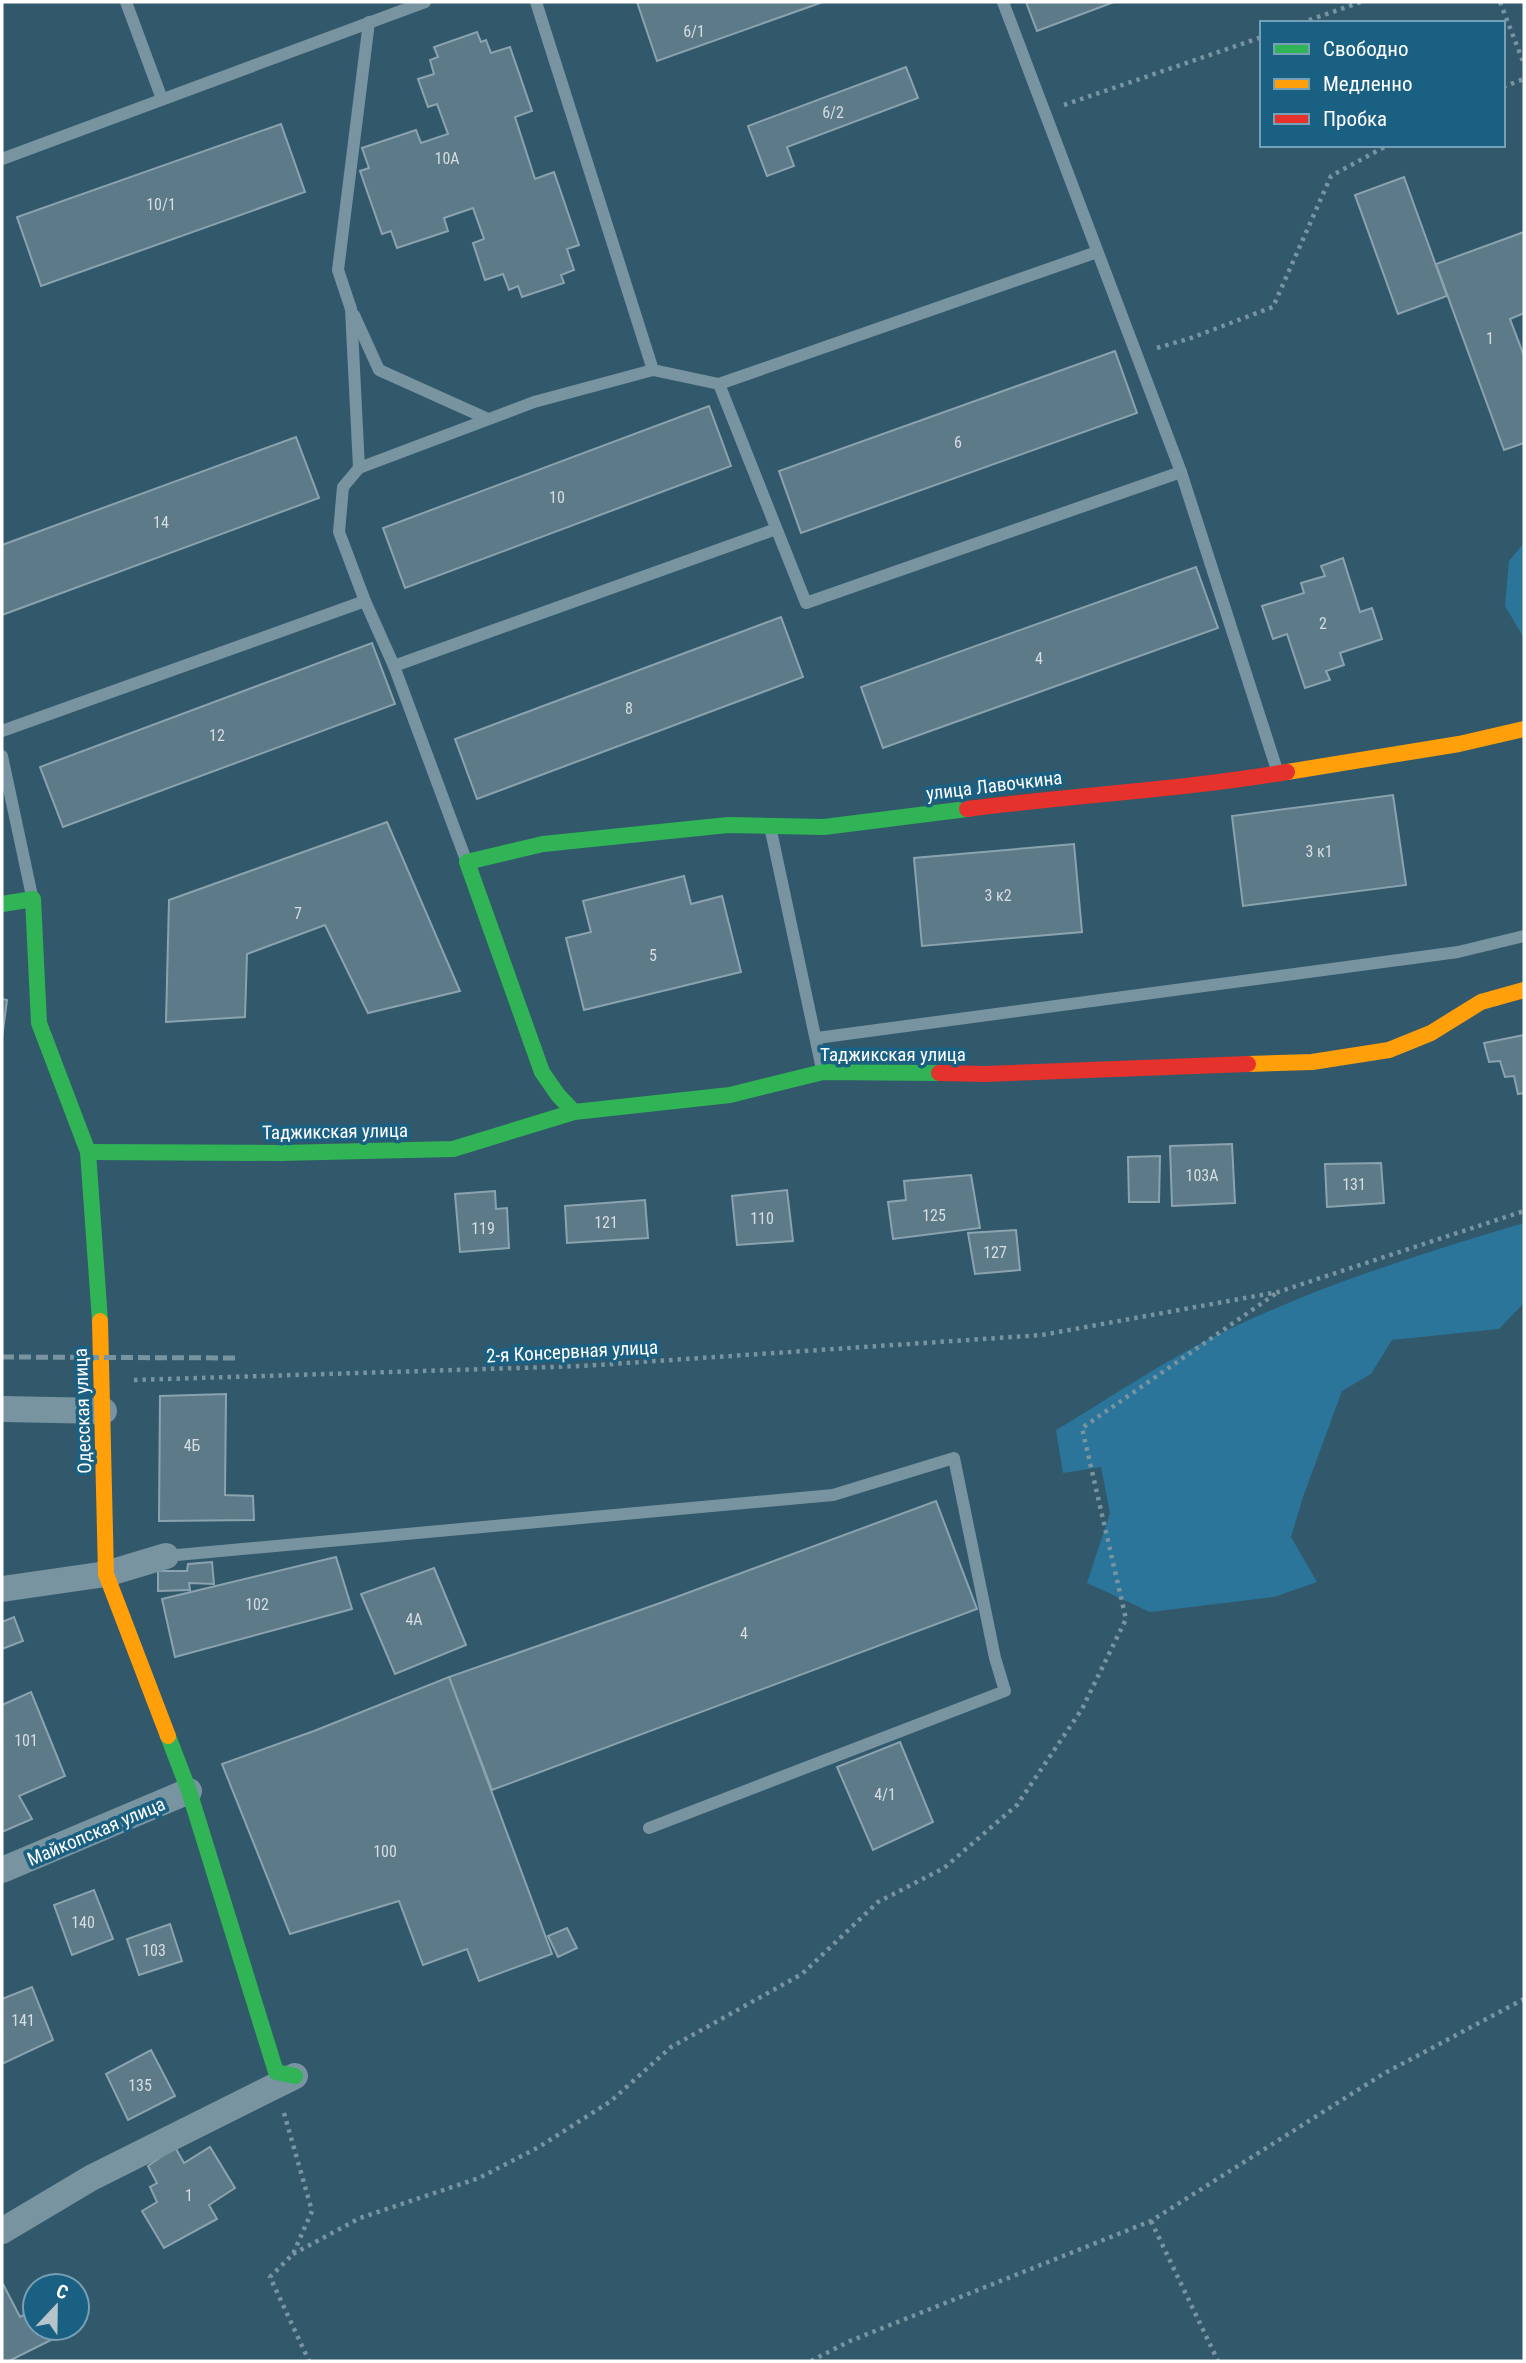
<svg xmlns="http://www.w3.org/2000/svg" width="1526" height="2363" viewBox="0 0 1526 2363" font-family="'Roboto Condensed',sans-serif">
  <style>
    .green { fill: #2a7599 }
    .building { fill: #5d7a88; stroke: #8ba3af; stroke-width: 2 }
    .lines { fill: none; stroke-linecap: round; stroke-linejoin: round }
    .path { stroke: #7894a1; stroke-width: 4.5; stroke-dasharray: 3.5 5; stroke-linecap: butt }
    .lane { stroke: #7894a1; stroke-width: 12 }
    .street { stroke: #7894a1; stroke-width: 26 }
    .fast { stroke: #30b455; stroke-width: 16 }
    .slow { stroke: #ff9f0a; stroke-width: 16 }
    .jam { stroke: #e5322d; stroke-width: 16 }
    .rail { stroke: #7994a1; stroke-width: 5; stroke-dasharray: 12 5; stroke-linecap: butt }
    .labels { text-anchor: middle; stroke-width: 7; stroke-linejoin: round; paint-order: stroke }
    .number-label { font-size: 16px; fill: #d6dee1 }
    .street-label { font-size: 19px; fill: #fff; stroke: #1a6083 }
  </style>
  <rect width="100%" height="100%" fill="#32586b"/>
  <g class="green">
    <polygon points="1524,543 1524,638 1505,606 1509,561"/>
    <path d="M1524,1223V1303L1499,1329L1392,1340L1371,1374L1342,1391L1303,1497L1291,1537L1317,1582L1274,1597L1150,1612L1087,1583L1110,1513L1101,1467L1063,1473L1056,1430C1102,1403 1147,1372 1194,1347C1298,1292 1412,1256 1524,1223Z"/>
  </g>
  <g class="building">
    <polygon points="637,2 823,2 657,61"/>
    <polygon points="1026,2 1114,2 1037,31"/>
    <polygon points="477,32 481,42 486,40 491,53 510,47 532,111 515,117 535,179 554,172 579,245 567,249 574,270 561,275 564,283 522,297 518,286 509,290 503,274 485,280 473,243 484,239 473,208 444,218 448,231 397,248 391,231 382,234 360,171 369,168 362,148 416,130 421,143 448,134 437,104 428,107 418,79 434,74 430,60 438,57 434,47"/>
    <polygon points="906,67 918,98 787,147 794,166 767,176 748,126"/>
    <polygon points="281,124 305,192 41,286 17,217"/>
    <polygon points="1404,177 1447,296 1398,314 1355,195"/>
    <polygon points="1524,232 1524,313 1510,319 1524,356 1524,443 1504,450 1436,264"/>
    <polygon points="1115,351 1137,413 801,533 779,471"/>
    <polygon points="709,406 731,466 405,588 383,528"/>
    <polygon points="296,437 319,498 2,615 2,545"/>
    <polygon points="1343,558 1360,612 1372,608 1382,639 1340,653 1344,665 1326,671 1330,680 1305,688 1287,634 1273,639 1262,606 1304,593 1301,583 1325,576 1321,566"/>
    <polygon points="1196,567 1218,628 883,748 861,687"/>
    <polygon points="781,617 803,677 477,799 455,739"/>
    <polygon points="372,643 395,704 63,827 40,767"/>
    <polygon points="1393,795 1406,885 1243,906 1232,816"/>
    <polygon points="387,822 460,991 368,1013 325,925 247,954 245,1017 166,1022 169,900"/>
    <polygon points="1074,844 1082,932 922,946 914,858"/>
    <polygon points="684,876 691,904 722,896 741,972 584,1010 566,938 591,932 583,901"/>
    <polygon points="2,999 7,1000 2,1038"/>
    <polygon points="1524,1035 1524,1093 1518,1094 1514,1076 1505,1077 1500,1061 1489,1062 1484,1043"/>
    <polygon points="1232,1144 1235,1203 1172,1206 1170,1146"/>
    <polygon points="1160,1156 1159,1202 1129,1202 1128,1157"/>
    <polygon points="1381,1163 1384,1203 1327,1207 1325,1164"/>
    <polygon points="971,1175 980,1228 893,1239 888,1202 906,1200 904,1181"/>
    <polygon points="787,1190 793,1241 737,1245 732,1196"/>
    <polygon points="495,1191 496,1209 507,1208 509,1248 460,1252 455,1194"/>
    <polygon points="645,1200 648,1238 567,1243 565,1206"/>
    <polygon points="1016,1230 1020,1270 975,1274 968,1233"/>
    <polygon points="226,1394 225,1495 253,1496 254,1520 159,1521 160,1396"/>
    <polygon points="936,1501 977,1609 492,1790 449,1677 663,1602"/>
    <polygon points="336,1557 352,1609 175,1657 162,1599"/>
    <polygon points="212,1562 214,1584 189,1583 190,1590 158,1591 158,1571 187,1571 188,1564"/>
    <polygon points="434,1568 466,1645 395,1674 361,1594"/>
    <polygon points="14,1617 23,1641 2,1649 2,1622"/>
    <polygon points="449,1677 552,1954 479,1981 467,1949 423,1965 399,1901 290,1934 222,1764 314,1731"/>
    <polygon points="31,1692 65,1776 19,1796 32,1819 2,1832 2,1705"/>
    <polygon points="900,1742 933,1822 873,1850 837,1767"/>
    <polygon points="94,1890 113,1939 72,1955 54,1905"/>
    <polygon points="170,1924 182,1961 139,1975 127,1939"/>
    <polygon points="567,1928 577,1948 558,1957 548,1936"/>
    <polygon points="32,1987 53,2040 2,2064 2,1999"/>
    <polygon points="151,2050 175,2096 128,2120 106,2074"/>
    <polygon points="175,2147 184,2163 210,2147 235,2188 209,2205 217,2219 164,2248 142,2211 157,2202 150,2187 157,2183 148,2166"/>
    <polygon points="2,2282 20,2317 35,2309 35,2328 59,2328 63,2334 9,2361 2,2361"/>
  </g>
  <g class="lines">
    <g class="path">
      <polyline points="1500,2 1524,64"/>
      <polyline points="1301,23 1361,2"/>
      <polyline points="1503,87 1524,79"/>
      <polyline points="1064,105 1262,37"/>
      <polyline points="1157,348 1191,338 1273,307 1331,176 1388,145"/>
      <polyline points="134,1380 582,1366 1042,1335 1278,1292 1524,1211"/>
      <polyline points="284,2113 312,2211 293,2254 270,2277 309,2361"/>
      <polyline points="1151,2221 1218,2361"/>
      <polyline points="293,2254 360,2218 479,2178 539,2147 611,2101 671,2047 802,1974 878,1902 944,1868 1017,1805 1082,1709 1126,1619 1082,1428 1278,1292"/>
      <polyline points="811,2361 850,2341 1151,2221 1383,2074 1524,1999"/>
    </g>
    <g class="lane">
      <polyline points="126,2 162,99"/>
      <polyline points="536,2 653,370 719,384 806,603 1181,472"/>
      <polyline points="1003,2 1181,472 1277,770"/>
      <polyline points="369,22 338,270 351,309 359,468 534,402 653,370"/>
      <polyline points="2,159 425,2"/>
      <polyline points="354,315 379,370 488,419"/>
      <polyline points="719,384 1097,252"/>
      <polyline points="359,468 343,487 339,532 365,601"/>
      <polyline points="2,731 365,601 394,666"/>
      <polyline points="2,756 32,896"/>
      <polyline points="771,831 822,1069"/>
      <polyline points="466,860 394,666 776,529"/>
      <polyline points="817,1038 1458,952 1524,936"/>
      <polyline points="166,1556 833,1495 954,1458 995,1658 1005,1691 649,1828"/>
    </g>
    <g class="street">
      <polyline points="2,1409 104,1411"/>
      <polyline points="2,1589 106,1574 166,1556"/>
      <polyline points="2,1870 189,1791"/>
      <polyline points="2,2231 91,2178 295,2076"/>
    </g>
    <g class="fast">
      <polyline points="2,904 33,899 39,1023 88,1152 100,1321"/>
      <polyline points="574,1112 558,1095 542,1072 467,862 543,844 728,825 824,827 967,809"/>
      <polyline points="88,1152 280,1153 453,1149 574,1112 730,1095 823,1072 939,1073"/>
      <polyline points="168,1736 189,1791 276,2072 295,2076"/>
    </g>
    <g class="slow">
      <polyline points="1287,772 1459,744 1524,729"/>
      <polyline points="1248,1064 1312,1062 1389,1050 1431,1033 1481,1002 1524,990"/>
      <polyline points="100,1321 106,1574 168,1736"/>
    </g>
    <g class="jam">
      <path d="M967,809C1074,795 1181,790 1287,772"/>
      <polyline points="939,1073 985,1074 1248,1064"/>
    </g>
    <polyline class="rail" points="2,1357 237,1358"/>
  </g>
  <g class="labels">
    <g class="number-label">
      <text x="694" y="37">6/1</text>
      <text x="833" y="118">6/2</text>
      <text x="447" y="164">10А</text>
      <text x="161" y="210">10/1</text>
      <text x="1490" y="344">1</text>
      <text x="958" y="448">6</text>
      <text x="557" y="503">10</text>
      <text x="161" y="528">14</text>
      <text x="1323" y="629">2</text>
      <text x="1039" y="664">4</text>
      <text x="629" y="714">8</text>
      <text x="217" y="741">12</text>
      <text x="1319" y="857">3 к1</text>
      <text x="998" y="901">3 к2</text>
      <text x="298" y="919">7</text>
      <text x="653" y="961">5</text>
      <text x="1202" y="1181">103А</text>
      <text x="1354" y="1190">131</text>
      <text x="934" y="1221">125</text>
      <text x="762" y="1224">110</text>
      <text x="606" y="1228">121</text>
      <text x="483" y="1234">119</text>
      <text x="995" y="1258">127</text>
      <text x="192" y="1451">4Б</text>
      <text x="257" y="1610">102</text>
      <text x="414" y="1625">4А</text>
      <text x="744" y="1639">4</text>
      <text x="26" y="1746">101</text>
      <text x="885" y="1800">4/1</text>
      <text x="385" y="1857">100</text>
      <text x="83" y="1928">140</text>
      <text x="154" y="1956">103</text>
      <text x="23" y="2026">141</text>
      <text x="140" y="2091">135</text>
      <text x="189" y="2201">1</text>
    </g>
    <g class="street-label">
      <text transform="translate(994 785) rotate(-7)" y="7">улица Лавочкина</text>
      <text x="893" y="1061">Таджикская улица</text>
      <text transform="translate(335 1131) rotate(-1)" y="7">Таджикская улица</text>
      <text transform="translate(572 1351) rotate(-3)" y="7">2-я Консервная улица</text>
      <text transform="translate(82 1411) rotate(-92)" y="7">Одесская улица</text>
      <text transform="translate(96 1831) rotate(-23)" y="7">Майкопская улица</text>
    </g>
  </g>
  <rect width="1526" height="2363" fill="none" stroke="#ffffff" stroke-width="7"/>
  <rect x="1260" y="21" width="245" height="126" fill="#1a6083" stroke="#76a0b5" stroke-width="2"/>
  <rect x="1274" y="44" width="35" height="10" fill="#30b455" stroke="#76a0b5" stroke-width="2"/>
  <text x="1323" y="56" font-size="21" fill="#ffffff">Свободно</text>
  <rect x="1274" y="79" width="35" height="10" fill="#ff9f0a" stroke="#76a0b5" stroke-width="2"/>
  <text x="1323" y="91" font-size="21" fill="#ffffff">Медленно</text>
  <rect x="1274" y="114" width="35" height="10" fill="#e5322d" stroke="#76a0b5" stroke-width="2"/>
  <text x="1323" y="126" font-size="21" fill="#ffffff">Пробка</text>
  <g transform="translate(56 2307) rotate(22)"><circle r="33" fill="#1a6083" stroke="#76a0b5" stroke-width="2"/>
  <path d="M0-5L12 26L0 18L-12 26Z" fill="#b7c5cb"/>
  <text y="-10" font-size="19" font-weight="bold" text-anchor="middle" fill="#ffffff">С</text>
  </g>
</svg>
